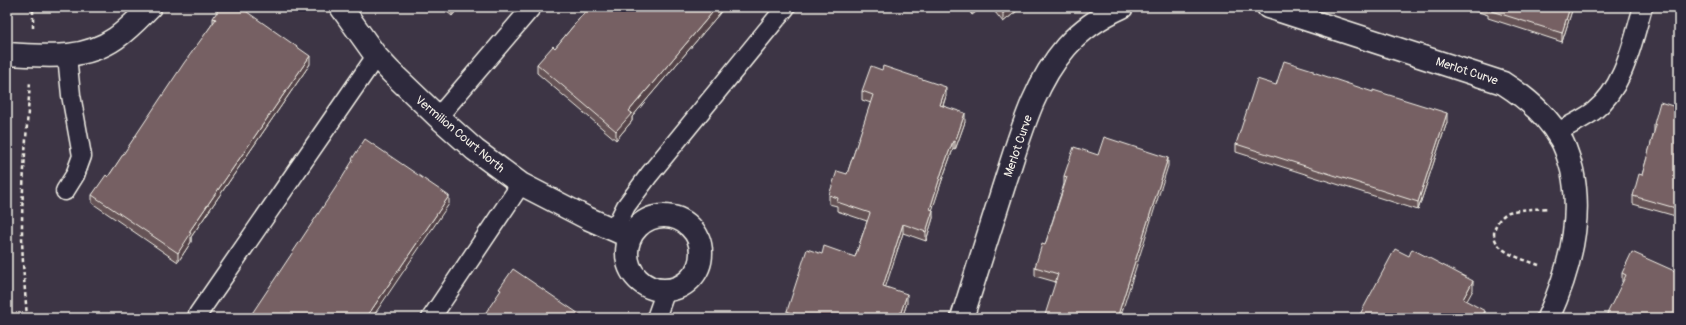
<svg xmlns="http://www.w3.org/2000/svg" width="1686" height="325" viewBox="0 0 1686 325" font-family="Pangolin,sans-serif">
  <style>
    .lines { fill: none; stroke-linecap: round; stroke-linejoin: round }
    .service-casing { stroke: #f4f1e8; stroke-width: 21 }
    .minor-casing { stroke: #f4f1e8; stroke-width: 25 }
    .path { stroke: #f4f1e8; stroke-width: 2.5; stroke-dasharray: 4 3; stroke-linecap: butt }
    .service { stroke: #2f2a3d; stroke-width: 18 }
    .minor { stroke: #2f2a3d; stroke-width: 22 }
    .wall { fill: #655356; stroke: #f4f1e8 }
    .shaded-wall { fill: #534346; stroke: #f4f1e8 }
    .building { fill: #766064; stroke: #f4f1e8 }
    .labels { text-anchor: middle; stroke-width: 3.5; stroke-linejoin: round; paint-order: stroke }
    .street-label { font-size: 12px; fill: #f4f1e8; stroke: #2f2a3d }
  </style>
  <rect width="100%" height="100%" fill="#3d3545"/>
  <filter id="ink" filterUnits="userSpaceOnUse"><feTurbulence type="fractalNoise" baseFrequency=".025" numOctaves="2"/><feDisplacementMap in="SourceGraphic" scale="8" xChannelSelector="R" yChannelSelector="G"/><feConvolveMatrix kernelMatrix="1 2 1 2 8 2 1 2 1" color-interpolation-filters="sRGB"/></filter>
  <g filter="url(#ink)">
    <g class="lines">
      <g class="service-casing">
        <g id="service">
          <polyline points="438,117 532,7"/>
          <path d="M1557,132C1569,126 1583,119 1594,111C1625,86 1632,43 1643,7"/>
          <polyline points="65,191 75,175 82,156 71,95 67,56"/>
          <polyline points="614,230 626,206 649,175 786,7"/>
          <polyline points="198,314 376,56"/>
          <polyline points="431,318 521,184"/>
          <polyline points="656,318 666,290"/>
        </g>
      </g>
      <g class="minor-casing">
        <g id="minor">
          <polyline points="341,7 376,56 391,72 438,117 475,150 521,184 587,218 630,237"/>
          <path d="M1268,7L1503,83C1525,97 1547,115 1560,138C1566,147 1569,159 1572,170C1583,220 1569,272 1548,318"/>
          <path d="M7,54C45,56 83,61 116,38C129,29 140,17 150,7"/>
          <circle cx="664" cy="253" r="37"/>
          <path d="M962,318C977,272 991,225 1006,179C1021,133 1034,84 1066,47C1081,30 1102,16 1122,7"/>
        </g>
      </g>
      <g class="path">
        <polyline points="33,28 33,7"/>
        <path d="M1539,265C1523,259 1488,251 1495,228C1497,221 1503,215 1509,212C1521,209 1537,209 1549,208"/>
        <path d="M27,318C25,289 22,260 22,230C22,180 27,131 30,81"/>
      </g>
      <use href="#service" class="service"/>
      <use href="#minor" class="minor"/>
    </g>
    <g class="wall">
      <polygon points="441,7 459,7 452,16"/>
      <polygon points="589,7 725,7 632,117 632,121 616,140 537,73 537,64 555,48"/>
      <polygon points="966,7 982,7 972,15"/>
      <polygon points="991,7 1022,7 1003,22"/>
      <polygon points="1462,7 1573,7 1562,42 1488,18 1488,15"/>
      <polygon points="213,18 310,64 191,237 191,242 178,262 92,203 92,195 108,177 213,23"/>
      <polygon points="1679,34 1679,49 1677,48 1677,40"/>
      <polygon points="1313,73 1447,122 1418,210 1236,152 1236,144 1276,85"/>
      <polygon points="862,91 946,96 943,106 965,122 955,150 953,149 942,180 932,210 933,218 926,241 903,233 885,287 907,303 902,318 787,318 787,311 822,254 855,257 867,221 837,211 837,206 829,204 829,195 847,174 871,103 862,100"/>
      <polygon points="1679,108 1679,217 1633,204 1633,196 1642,175 1654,133 1654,124"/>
      <polygon points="1098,155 1168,166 1056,282 1035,276 1035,267 1045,245 1064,184 1064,176"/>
      <polygon points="1622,273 1679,273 1622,282"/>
    </g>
    <g class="shaded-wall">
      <polygon points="452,7 459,7 452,16"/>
      <polygon points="717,7 725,7 632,117 632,121 616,140 616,131 629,111"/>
      <polygon points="972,7 982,7 972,15"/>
      <polygon points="1011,7 1022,7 1003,22 1003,13"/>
      <polygon points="1570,7 1573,7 1562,42 1562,33"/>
      <polygon points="310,56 310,64 191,237 191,242 178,262 178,253 189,232"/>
      <polygon points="946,87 946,96 940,113 940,105"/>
      <polygon points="965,113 965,122 955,150 955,142"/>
      <polygon points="1447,113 1447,122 1418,210 1418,202"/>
      <polygon points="953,141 953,149 942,180 930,217 930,209 942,171"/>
      <polygon points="1168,158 1168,166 1120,318 1117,318"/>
      <polygon points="449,196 449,204 372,318 366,318"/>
      <polygon points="933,210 933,218 926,241 926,232"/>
      <polygon points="903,224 903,233 883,295 883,286"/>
      <polygon points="1473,281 1473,290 1463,308 1463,299"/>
      <polygon points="907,294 907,303 902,318 899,318"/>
      <polygon points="1485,311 1485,318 1481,318"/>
    </g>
    <g class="building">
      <polygon points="220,7 240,7 310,56 189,232 191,233 178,253 92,195 106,175 108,177 184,63 216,19 213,18"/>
      <polygon points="589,7 717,7 629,111 632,113 616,131 537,64 553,46 555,48"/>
      <polygon points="998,7 1011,7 1003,13"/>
      <polygon points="1488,7 1570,7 1562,33 1488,10 1489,7"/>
      <polygon points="1679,34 1679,40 1677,40"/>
      <polygon points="1284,61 1313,70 1313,72 1373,92 1373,90 1447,113 1418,202 1236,144 1257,79 1276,85"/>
      <polygon points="871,66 882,70 883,66 946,87 940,105 965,113 955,142 953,141 942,171 930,209 933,210 926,232 903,224 883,286 907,294 899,318 801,318 801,316 787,311 807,249 822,254 824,246 855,257 870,213 837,202 838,198 829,195 837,171 847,174 873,95 862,91"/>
      <polygon points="1660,102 1679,108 1679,209 1633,196 1639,174 1642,175 1656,125 1654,124"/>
      <polygon points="1104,137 1168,158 1117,318 1044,318 1058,274 1035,267 1042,244 1045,245 1067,177 1064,176 1074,147 1098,155"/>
      <polygon points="365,139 449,196 366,318 249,318 342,178 353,160 352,159"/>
      <polygon points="1395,249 1409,256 1412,249 1473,281 1463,299 1485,311 1481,318 1358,318"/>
      <polygon points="1632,252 1679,273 1679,318 1605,318 1626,275 1622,273"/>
      <polygon points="513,269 585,318 482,318 501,290 499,289"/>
    </g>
  </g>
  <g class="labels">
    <g class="street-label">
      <text transform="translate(1467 71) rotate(18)" y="4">Merlot Curve</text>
      <text transform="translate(460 134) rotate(40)" y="4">Vermilion Court North</text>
      <text transform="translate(1018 146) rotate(-71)" y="4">Merlot Curve</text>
    </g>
  </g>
  <rect width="1686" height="325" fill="none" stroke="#2f2a3d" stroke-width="24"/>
  <rect x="12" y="12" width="1662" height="301" fill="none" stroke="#f4f1e8" stroke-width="1.5" filter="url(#ink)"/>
</svg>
